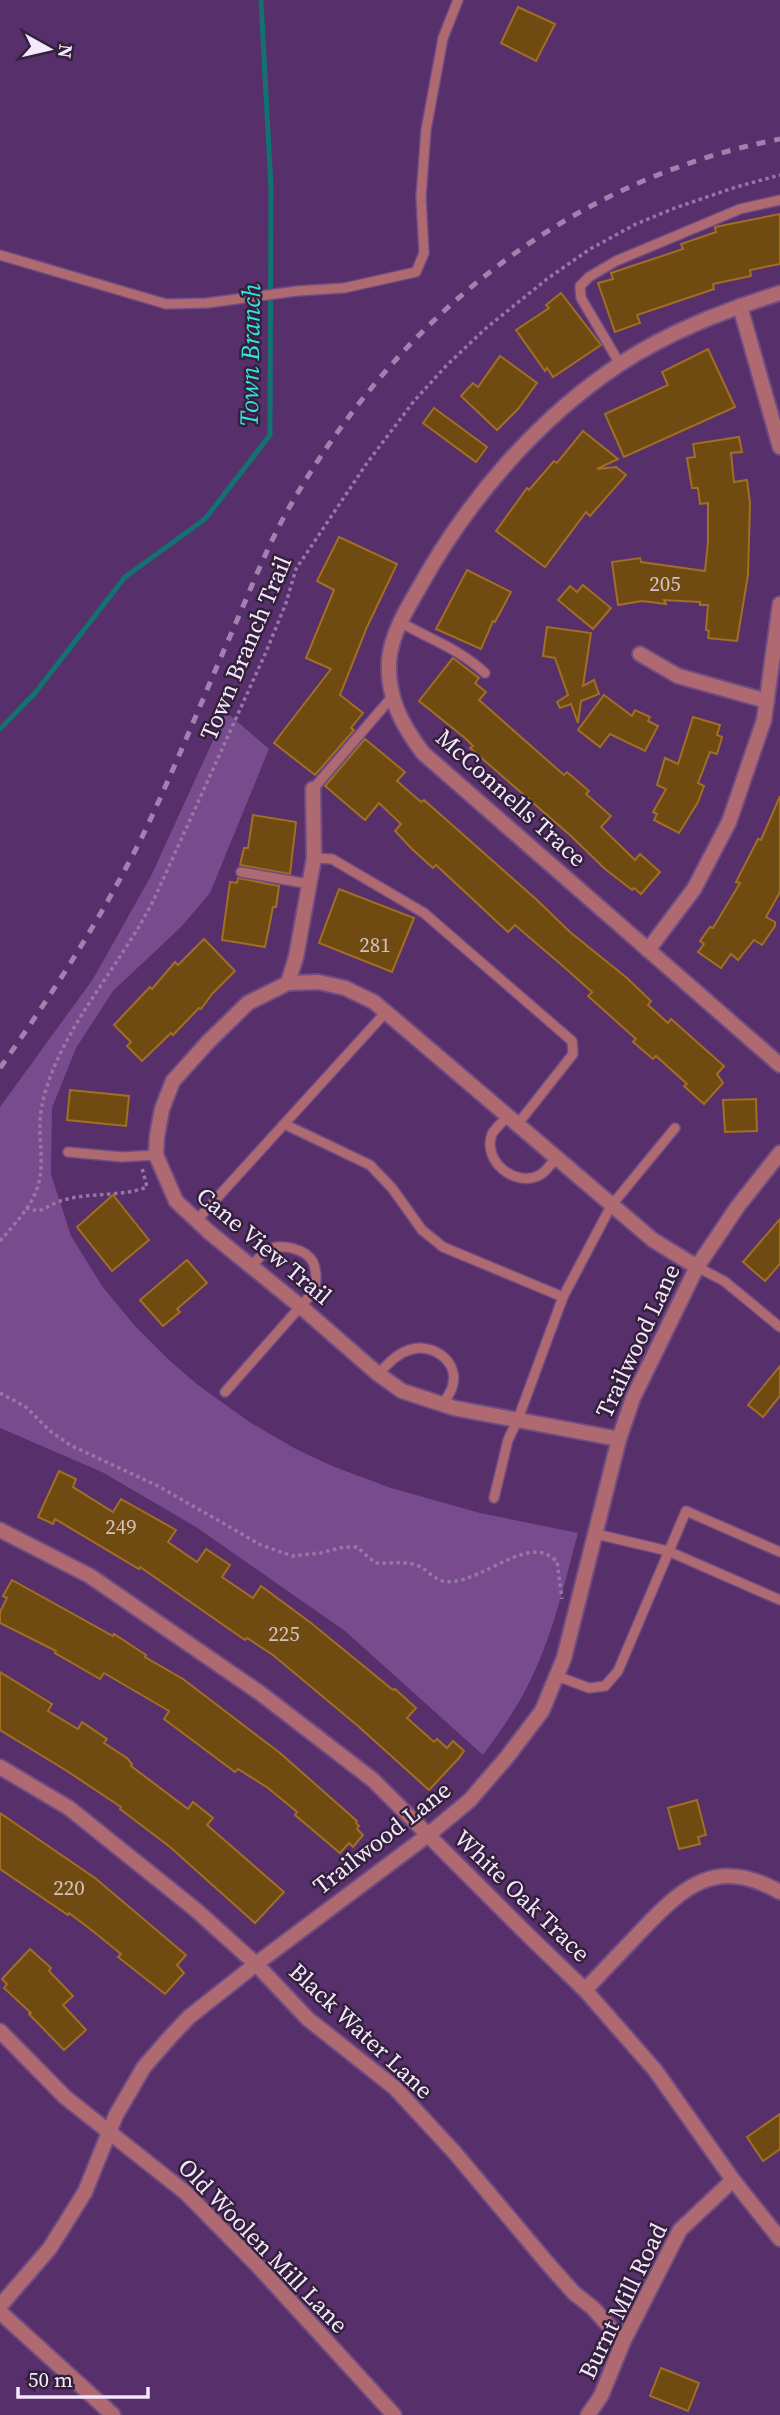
<svg xmlns="http://www.w3.org/2000/svg" width="780" height="2415" viewBox="0 0 780 2415" font-family="'Source Serif 4',serif">
  <style>
    .green { fill: #774b8d }
    .lines { fill: none; stroke-linecap: round; stroke-linejoin: round }
    .stream { stroke: #127271; stroke-width: 5 }
    .building { fill: #704b11; stroke: #a06f24; stroke-width: 2 }
    .lane-casing { stroke: #704c82; stroke-width: 12 }
    .street-casing { stroke: #704c82; stroke-width: 18 }
    .path { stroke: #9577a4; stroke-width: 3.5; stroke-dasharray: 3.5 3.5; stroke-linecap: butt }
    .lane { stroke: #af6a71; stroke-width: 9 }
    .street { stroke: #af6a71; stroke-width: 14 }
    .rail { stroke: #9f83ad; stroke-width: 5; stroke-dasharray: 9 9; stroke-linecap: butt }
    .labels { text-anchor: middle; stroke-width: 5; stroke-linejoin: round; paint-order: stroke }
    .number-label { font-size: 21px; fill: #d4c0c1 }
    .street-label { font-size: 24px; fill: #f5e7fc; stroke: #33213c }
    .water-label { font-size: 26px; font-style: italic; fill: #37e3e1; stroke: #33213c }
  </style>
  <rect width="100%" height="100%" fill="#572f6b"/>
  <path class="green" d="M226,712L269,749L210,893L181,927L113,991L76,1048L52,1108L51,1174L71,1236L102,1286L135,1326L170,1361L198,1385L251,1423L296,1449L332,1466L391,1488L480,1513L578,1533C564,1585 552,1639 527,1687C515,1711 499,1733 483,1755L345,1631L196,1527L102,1472L0,1428V1107L93,979L152,874Z"/>
  <g class="lines">
    <polyline class="stream" points="0,729 35,693 125,577 205,519 270,435 271,188 261,0"/>
  </g>
  <g class="building">
    <polygon points="518,7 555,24 536,61 501,43"/>
    <polygon points="780,214 780,264 750,270 751,276 713,284 714,289 637,315 640,323 615,332 598,283 613,279 611,273 683,249 681,244 716,232 715,227"/>
    <polygon points="561,293 601,345 553,377 547,368 545,371 516,330 549,308 546,305"/>
    <polygon points="708,349 735,407 624,457 605,414 668,385 662,372"/>
    <polygon points="500,356 537,383 518,409 497,430 461,396 473,383 478,387"/>
    <polygon points="434,408 487,447 476,462 423,423"/>
    <polygon points="583,431 618,459 597,469 616,467 626,475 590,516 586,512 545,567 496,531 527,488 529,490 554,461 557,463"/>
    <polygon points="739,437 742,452 731,453 734,482 747,480 750,503 748,575 737,641 708,638 709,631 706,630 708,605 700,605 700,602 664,600 666,604 642,601 618,605 612,562 640,558 641,562 705,571 708,542 708,503 700,504 698,488 692,488 687,458 695,457 693,444"/>
    <polygon points="339,537 397,564 367,627 340,695 363,713 351,728 354,730 315,775 274,743 331,669 306,658 334,590 317,581"/>
    <polygon points="467,570 511,592 495,622 493,621 481,649 436,629"/>
    <polygon points="583,585 611,608 593,629 558,600 570,586 577,592"/>
    <polygon points="547,627 591,633 583,686 594,680 599,694 581,701 578,723 571,704 560,708 557,702 568,695 555,658 543,656"/>
    <polygon points="453,658 479,678 475,683 486,692 479,700 564,775 567,772 589,791 586,794 611,816 601,827 635,860 640,854 660,872 641,894 634,888 632,890 605,869 571,836 470,748 473,746 465,738 419,701"/>
    <polygon points="604,695 632,716 635,710 650,717 648,721 658,726 645,751 610,734 600,747 578,730"/>
    <polygon points="693,717 720,725 717,735 722,737 717,754 710,752 698,783 704,786 698,802 679,833 654,820 657,814 653,812 666,789 657,785 665,758 678,764"/>
    <polygon points="365,739 405,772 397,781 421,802 424,800 537,900 570,932 627,978 651,1001 648,1005 668,1023 671,1019 724,1066 717,1074 723,1083 704,1104 684,1086 687,1084 656,1056 653,1059 633,1042 636,1039 588,996 592,992 564,967 515,925 508,932 436,865 433,868 412,849 395,831 401,824 379,803 365,820 325,786"/>
    <polygon points="780,796 780,892 766,917 775,922 775,926 762,945 754,940 738,960 731,954 721,968 698,952 704,944 700,941 710,927 713,928 740,883 736,882 758,839 761,840"/>
    <polygon points="253,815 296,822 290,874 240,865 244,848 248,848"/>
    <polygon points="238,878 279,886 276,907 273,907 265,947 222,940 230,882 237,883"/>
    <polygon points="339,889 414,918 392,972 319,943"/>
    <polygon points="204,939 235,971 212,994 201,1009 199,1008 173,1035 171,1033 142,1061 127,1046 131,1042 114,1025 150,987 152,989 175,962 178,965"/>
    <polygon points="70,1090 129,1096 126,1126 67,1120"/>
    <polygon points="756,1099 757,1131 725,1132 723,1100"/>
    <polygon points="113,1195 149,1240 112,1271 77,1227"/>
    <polygon points="780,1219 780,1264 765,1281 743,1262"/>
    <polygon points="187,1260 207,1283 177,1309 180,1312 163,1326 140,1300"/>
    <polygon points="780,1366 780,1396 763,1417 748,1405"/>
    <polygon points="59,1471 76,1479 73,1487 113,1512 121,1499 176,1530 168,1542 197,1562 206,1549 230,1565 222,1577 253,1598 261,1586 311,1623 393,1690 395,1689 416,1708 407,1718 434,1742 437,1739 447,1748 453,1741 464,1751 459,1758 429,1790 358,1726 273,1655 247,1638 245,1640 140,1567 139,1569 55,1519 53,1524 38,1517"/>
    <polygon points="12,1580 113,1636 114,1634 146,1655 145,1657 183,1679 280,1753 357,1821 356,1823 359,1826 357,1829 363,1835 353,1847 349,1843 340,1853 295,1815 297,1812 268,1788 238,1769 235,1772 164,1719 169,1711 104,1673 100,1679 55,1653 56,1651 0,1623 0,1612 7,1598 3,1596"/>
    <polygon points="0,1672 52,1704 48,1711 78,1729 82,1722 107,1739 104,1743 127,1758 132,1764 131,1766 188,1809 193,1802 213,1818 207,1825 284,1892 255,1923 170,1847 120,1809 121,1807 67,1771 0,1730"/>
    <polygon points="697,1800 706,1835 698,1837 700,1844 679,1849 668,1808"/>
    <polygon points="0,1813 95,1878 186,1955 177,1965 184,1973 165,1994 118,1957 121,1954 94,1932 69,1913 68,1915 0,1869"/>
    <polygon points="30,1949 51,1968 49,1971 73,1996 63,2005 86,2030 64,2050 29,2014 31,2013 4,1988 7,1984 2,1979"/>
    <polygon points="780,2114 780,2149 763,2161 747,2137"/>
    <polygon points="661,2368 699,2383 688,2411 650,2396"/>
  </g>
  <g class="lines">
    <g class="lane-casing">
      <g id="lane">
        <polyline points="0,255 166,304 207,303 297,291 344,288 416,272 424,253 421,197 426,130 443,38 458,0"/>
        <polyline points="620,364 581,298 580,286 589,277 616,261 740,209 780,200"/>
        <path d="M400,622C429,639 460,649 485,673"/>
        <polyline points="313,789 391,698"/>
        <polyline points="314,858 332,859 424,913 572,1041 573,1054 517,1125"/>
        <polyline points="241,872 309,884"/>
        <path d="M507,1117C503,1122 495,1128 492,1134C482,1161 515,1188 540,1175C546,1172 551,1163 556,1159"/>
        <polyline points="284,1124 370,1165 392,1188 422,1230 443,1247 563,1297"/>
        <polyline points="68,1152 122,1157 156,1155"/>
        <polyline points="196,1221 386,1012"/>
        <polyline points="697,1267 724,1281 780,1327"/>
        <path d="M378,1374C387,1365 396,1354 409,1350C431,1342 458,1360 453,1384C452,1391 446,1399 443,1404"/>
        <path d="M225,1392L315,1290C316,1280 317,1272 313,1262C306,1249 280,1242 267,1251C261,1254 256,1262 251,1267"/>
        <polyline points="494,1498 508,1440 518,1419 563,1297 611,1206 675,1128"/>
        <polyline points="596,1534 668,1551 780,1600"/>
        <polyline points="557,1676 589,1688 605,1686 618,1671 686,1511 780,1552"/>
      </g>
    </g>
    <g class="street-casing">
      <g id="street">
        <path d="M780,293C724,311 670,331 620,364C537,419 467,501 419,588C406,610 391,635 389,661C387,698 402,725 423,753L780,1065"/>
        <polyline points="740,306 780,447"/>
        <polyline points="640,654 678,676 767,701"/>
        <polyline points="648,950 694,889 729,822 764,720 780,604"/>
        <polyline points="288,983 296,957 314,858 313,789"/>
        <polyline points="619,1439 454,1408 402,1391 378,1374 300,1306 209,1232 176,1201 156,1155 157,1136 162,1109 173,1081 208,1042 248,1003 288,983 318,982 345,988 374,1002 653,1240 697,1267"/>
        <polyline points="0,1530 90,1576 260,1693 373,1780 529,1936 585,1990 655,2070 733,2180 780,2239"/>
        <polyline points="0,1767 69,1808 196,1910 256,1964 308,2019 395,2088 455,2153 549,2265 574,2293 593,2308 623,2342"/>
        <path d="M585,1990C604,1970 622,1951 641,1931C684,1886 716,1856 780,1892"/>
        <polyline points="0,2031 65,2097 186,2193 258,2266 394,2415"/>
        <polyline points="0,2306 50,2248 85,2192 116,2115 144,2067 172,2035 189,2017 256,1964 428,1835 470,1800 507,1757 542,1711 564,1658 619,1439 633,1398 697,1267 738,1206 780,1153"/>
        <polyline points="0,2312 113,2415"/>
        <polyline points="588,2415 601,2396 623,2342 680,2230 733,2180"/>
      </g>
    </g>
    <g class="path">
      <path d="M26,1208L38,1211C47,1208 55,1202 64,1200C91,1192 122,1197 147,1187L142,1168"/>
      <path d="M0,1241C13,1226 30,1208 37,1189C45,1166 39,1144 40,1120C42,1096 51,1072 62,1050C89,996 130,949 156,895L266,652L286,603L296,569L367,463L414,401L446,366L485,329L547,279L590,249L636,224L675,208L736,187L780,175"/>
      <path d="M0,1393L26,1407L50,1431L70,1445L158,1486L261,1545L292,1556L320,1553L344,1547H357L375,1563C388,1564 400,1561 413,1564C432,1569 432,1585 456,1581C483,1577 518,1547 543,1553C548,1554 553,1559 557,1561L562,1599"/>
    </g>
    <use href="#lane" class="lane"/>
    <use href="#street" class="street"/>
    <path class="rail" d="M0,1068C53,993 102,917 143,835C176,766 204,695 235,625C251,588 266,550 285,515C391,325 562,181 780,139"/>
  </g>
  <g class="labels">
    <g class="number-label">
      <text x="665" y="591">205</text>
      <text x="375" y="952">281</text>
      <text x="121" y="1534">249</text>
      <text x="284" y="1641">225</text>
      <text x="69" y="1895">220</text>
    </g>
    <g class="street-label">
      <text transform="translate(246 648) rotate(-67)" y="8">Town Branch Trail</text>
      <text transform="translate(511 798) rotate(42)" y="8">McConnells Trace</text>
      <text transform="translate(264 1246) rotate(40)" y="8">Cane View Trail</text>
      <text transform="translate(638 1341) rotate(-65)" y="8">Trailwood Lane</text>
      <text transform="translate(382 1838) rotate(-38)" y="8">Trailwood Lane</text>
      <text transform="translate(522 1896) rotate(44)" y="8">White Oak Trace</text>
      <text transform="translate(361 2031) rotate(43)" y="8">Black Water Lane</text>
      <text transform="translate(263 2246) rotate(46)" y="8">Old Woolen Mill Lane</text>
      <text transform="translate(623 2301) rotate(-64)" y="8">Burnt Mill Road</text>
    </g>
    <g class="water-label">
      <text transform="translate(250 355) rotate(-89)" y="9">Town Branch</text>
    </g>
  </g>
  <g transform="translate(49 49) rotate(98)" stroke="#33213c" stroke-width="5" paint-order="stroke">
  <path d="M0-5L12 26L0 18L-12 26Z" fill="#f5e7fc"/>
  <text y="-10" font-size="19" font-weight="bold" text-anchor="middle" fill="#f5e7fc">N</text>
  </g>
  <path d="M18 2387v10h130v-10" fill="none" stroke="#f5e7fc" stroke-width="3.5"/>
  <text x="28" y="2387" font-size="21" fill="#f5e7fc" stroke="#33213c" stroke-width="5" paint-order="stroke">50 m</text>
</svg>
